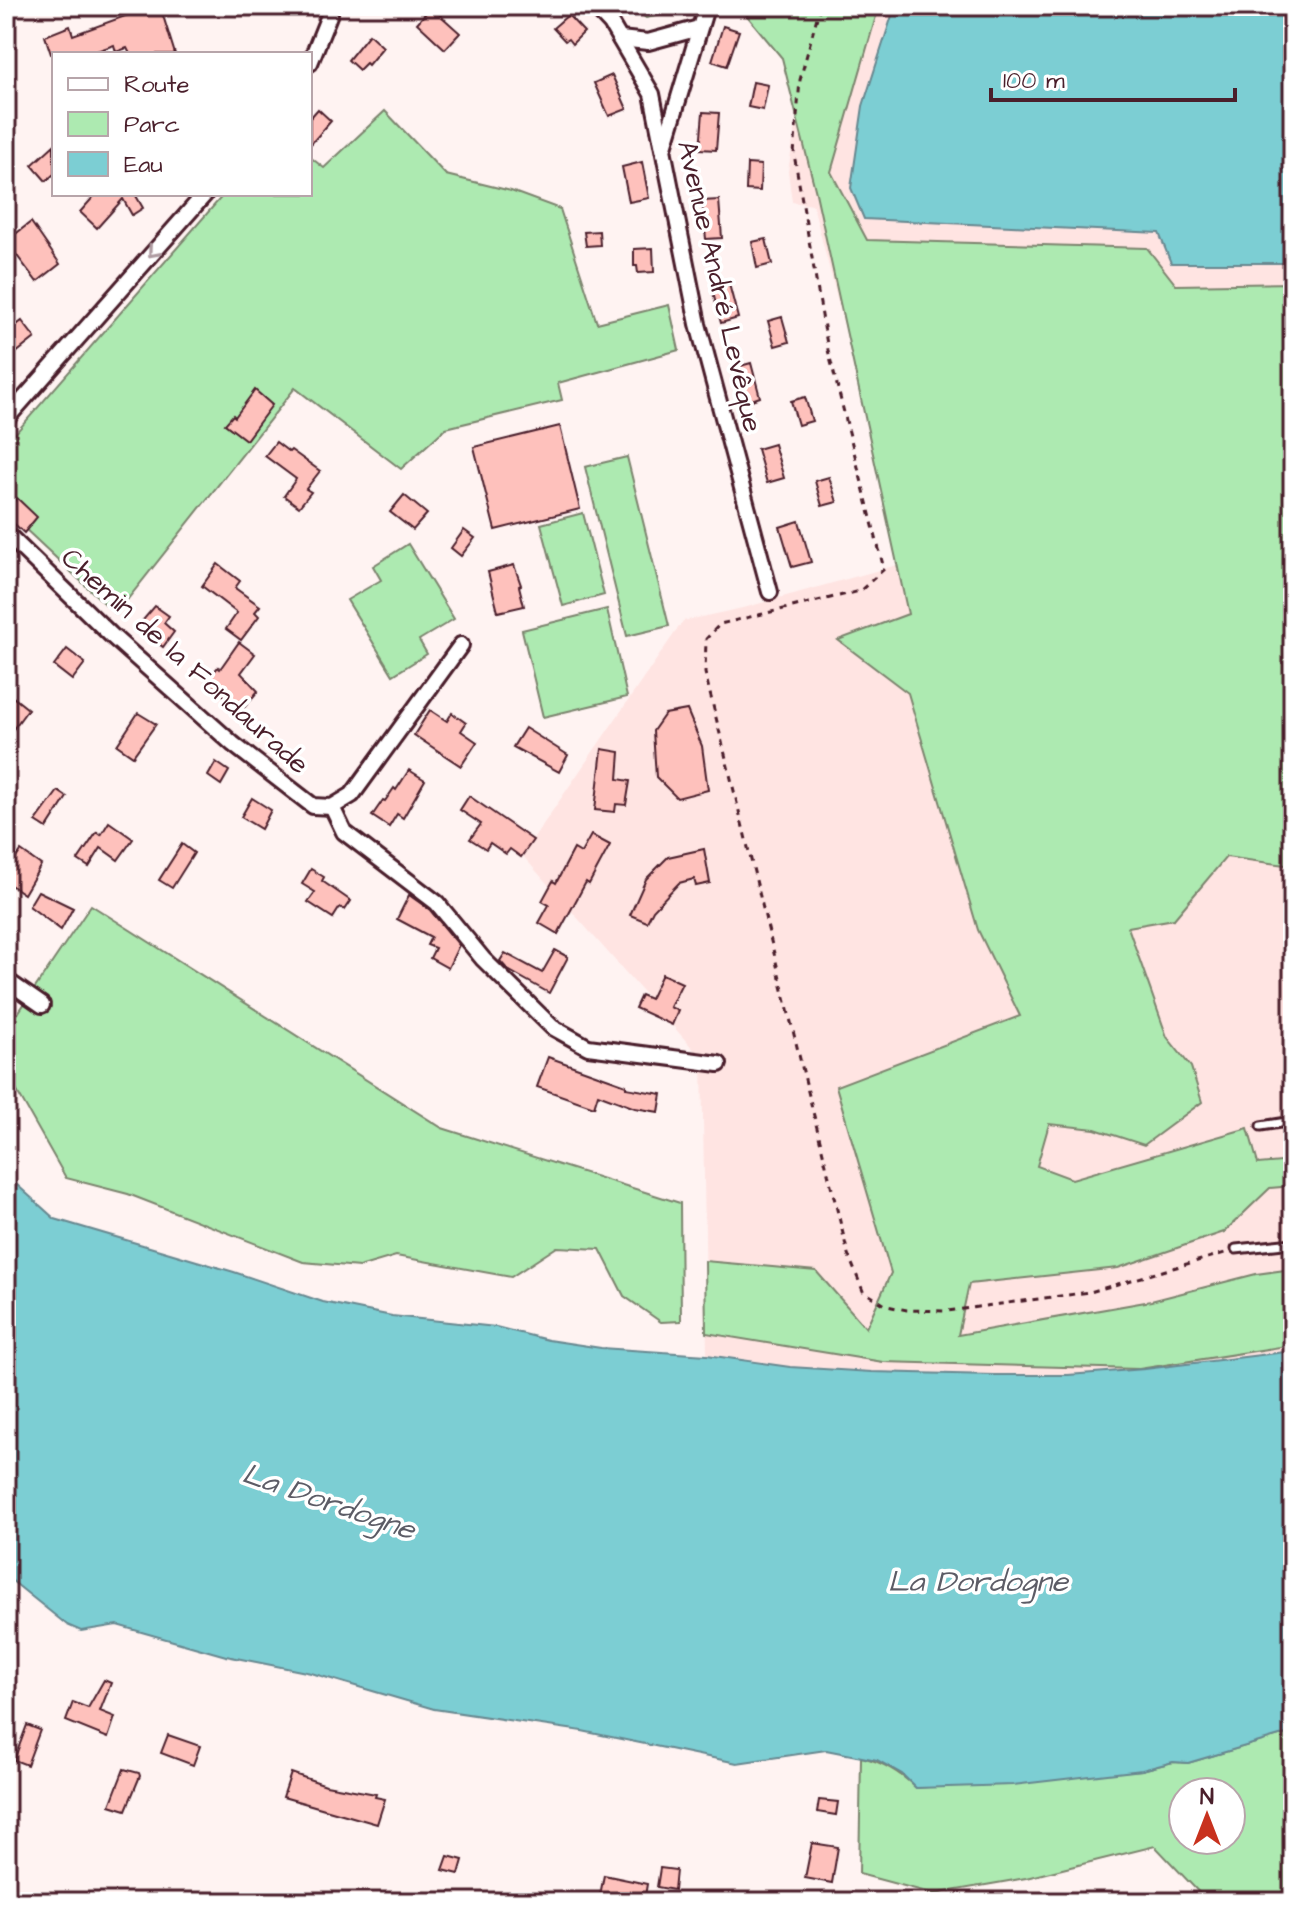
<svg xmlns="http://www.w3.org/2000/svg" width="1299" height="1908" viewBox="0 0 1299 1908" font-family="'Architects Daughter',sans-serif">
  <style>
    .built { fill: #ffe4e2 }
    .green { fill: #adeab1; stroke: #7c846e; stroke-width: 2; fill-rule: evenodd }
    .water { fill: #7cced3; stroke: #688890; stroke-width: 2 }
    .building { fill: #fec1bc; stroke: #4a1f2b; stroke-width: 2 }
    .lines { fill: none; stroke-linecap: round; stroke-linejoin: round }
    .lane-casing { stroke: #4a1f2b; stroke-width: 13 }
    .street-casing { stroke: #4a1f2b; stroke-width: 20 }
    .path { stroke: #4a1f2b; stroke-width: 3; stroke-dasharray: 6 6; stroke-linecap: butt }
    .lane { stroke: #fff; stroke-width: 7 }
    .street { stroke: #fff; stroke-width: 14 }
    .oneway { stroke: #ae9aa0 }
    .labels { text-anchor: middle; stroke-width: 7; stroke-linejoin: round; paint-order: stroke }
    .street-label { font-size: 28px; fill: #4a1f2b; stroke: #fff }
    .water-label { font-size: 30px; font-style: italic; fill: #5c5c66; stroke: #fff }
  </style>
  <rect width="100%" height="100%" fill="#fff3f2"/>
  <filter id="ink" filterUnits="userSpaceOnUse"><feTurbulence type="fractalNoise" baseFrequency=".0125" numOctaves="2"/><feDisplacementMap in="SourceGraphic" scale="16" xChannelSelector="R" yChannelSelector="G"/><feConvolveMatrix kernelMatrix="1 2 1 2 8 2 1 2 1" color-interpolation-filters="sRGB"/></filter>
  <g filter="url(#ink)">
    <polygon class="built" points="816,6 1293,6 1293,1351 1145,1369 1068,1375 993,1375 872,1372 790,1367 707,1355 702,1059 522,855 683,621 747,607 897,565 881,469 813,205 792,202 788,171"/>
    <g class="green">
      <polygon points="630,6 708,6 646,18"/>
      <polygon points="739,6 879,6 831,172 867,240 1147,248 1176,285 1293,283 1293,866 1226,857 1174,919 1128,927 1167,1037 1191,1067 1202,1102 1144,1145 1095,1129 1049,1124 1037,1166 1072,1179 1248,1128 1258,1164 1293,1161 1293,1186 1270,1188 1224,1232 1118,1268 969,1284 958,1335 1151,1301 1256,1274 1293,1269 1293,1345 1139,1369 883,1362 706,1333 705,1261 816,1271 866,1328 891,1273 836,1086 1020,1016 978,930 908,693 838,640 908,614 816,193 782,58"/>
      <polygon points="385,111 446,175 511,191 560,209 597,323 669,305 679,350 558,383 562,400 446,428 401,469 295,388 116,614 6,511 6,444 224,194 310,194 310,157 324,168"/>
      <polygon points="627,457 669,626 627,636 585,467"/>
      <polygon points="583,513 604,595 563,606 541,524"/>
      <polygon points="408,544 454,619 419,640 427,654 393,675 347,600 381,580 373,566"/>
      <polygon points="607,609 627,697 543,717 522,630"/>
      <polygon points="91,905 442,1128 680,1203 681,1321 661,1322 624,1296 600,1249 557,1247 511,1277 396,1256 359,1267 303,1262 128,1194 66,1178 6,1072 6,1031"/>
      <path d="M1293,1732V1902H1208L1155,1846L1026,1878L934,1894L859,1874L861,1757C883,1762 900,1772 916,1788L1142,1770L1173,1762L1188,1763ZM1183,1792H1231V1840H1183Z"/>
    </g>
    <g class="water">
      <polygon points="895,6 1293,6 1293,263 1171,263 1159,233 864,219 851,188 863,106"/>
      <polygon points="6,1175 55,1219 234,1272 323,1302 392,1316 496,1327 548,1340 601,1348 707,1355 790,1367 872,1372 993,1375 1068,1375 1145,1369 1293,1351 1293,1732 1188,1763 1173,1762 1142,1770 1013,1785 916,1788 902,1774 877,1760 826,1750 737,1763 582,1731 434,1709 311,1673 226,1656 117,1625 81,1631 67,1625 6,1576"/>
    </g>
    <g class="building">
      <polygon points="128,6 160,6 175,54 130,54 127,48 116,52 114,45 88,54 51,54 45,36 70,26 73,35 131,14"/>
      <polygon points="431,7 460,33 445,49 417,23"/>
      <polygon points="568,15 584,32 572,44 568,39 565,41 553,28"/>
      <polygon points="723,26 739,31 727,66 712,61"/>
      <polygon points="369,34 383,47 368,65 366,63 359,70 348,60"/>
      <polygon points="612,75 627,109 609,116 594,83"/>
      <polygon points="753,82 768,85 763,110 748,107"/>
      <polygon points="318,109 331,121 310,145 310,118"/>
      <polygon points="703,112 719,113 716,150 700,149"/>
      <polygon points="54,145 54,174 46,181 32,165"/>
      <polygon points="642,162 649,198 629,202 622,167"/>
      <polygon points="747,164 761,165 760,191 746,190"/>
      <polygon points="96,194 135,194 143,208 132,215 123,199 97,228 80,212"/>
      <polygon points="719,200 722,238 706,239 702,201"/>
      <polygon points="31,222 60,264 37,282 12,249 15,246 9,239"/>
      <polygon points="599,231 600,245 586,246 584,232"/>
      <polygon points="766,239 772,264 757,268 752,242"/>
      <polygon points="653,248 654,272 638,273 637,266 634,266 634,249"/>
      <polygon points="729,284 738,318 721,323 712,289"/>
      <polygon points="782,317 789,342 775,346 768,321"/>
      <polygon points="22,321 35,338 6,361 6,333"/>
      <polygon points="751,363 760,397 743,403 733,368"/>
      <polygon points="255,390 272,405 246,440 225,424 233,415 235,417"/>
      <polygon points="805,397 812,421 798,425 791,401"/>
      <polygon points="560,426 580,509 495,530 474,447"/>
      <polygon points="276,442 289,452 291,450 320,471 306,489 311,492 299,507 284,496 296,479 265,456"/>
      <polygon points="774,444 784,478 767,483 757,449"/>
      <polygon points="829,477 837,502 822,506 815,481"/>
      <polygon points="404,495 427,514 413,530 390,512"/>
      <polygon points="17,498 37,517 24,533 6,516 6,510"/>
      <polygon points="799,521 811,562 792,567 780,527"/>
      <polygon points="464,530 475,538 461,556 451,548"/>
      <polygon points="218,564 240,581 235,588 260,606 255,612 259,616 241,640 226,629 237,613 202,586"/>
      <polygon points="514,565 521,585 519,586 524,606 498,612 488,572"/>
      <polygon points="155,606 169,616 164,623 174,632 163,647 137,627"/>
      <polygon points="239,642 255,654 241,673 258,691 242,710 206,681 218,667 220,669"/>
      <polygon points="67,649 85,663 72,680 54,666"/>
      <polygon points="13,697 28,709 6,739 6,706"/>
      <polygon points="430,710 447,721 452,713 466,723 461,731 477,742 461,766 414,735"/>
      <polygon points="687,710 702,746 708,790 677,798 656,777 653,731 665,714"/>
      <polygon points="138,713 156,724 133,756 117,745"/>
      <polygon points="525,728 568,755 559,772 513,747"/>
      <polygon points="602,749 620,752 618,779 630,781 626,805 616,804 615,812 595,810"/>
      <polygon points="216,762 229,771 221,785 208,776"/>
      <polygon points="409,770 425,780 403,818 397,814 389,827 372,816 383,800 385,801 394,788 396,790"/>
      <polygon points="58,791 67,797 47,828 36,821"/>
      <polygon points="469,796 533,840 521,857 510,849 506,854 490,843 486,849 470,839 481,824 460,810"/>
      <polygon points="252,798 271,810 261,829 241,817"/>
      <polygon points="109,822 133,839 118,860 101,848 89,867 78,860 97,832 101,835"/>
      <polygon points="591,835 610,845 589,884 586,882 558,934 539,923 549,905 542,901 553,881 556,883 574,849 581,853"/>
      <polygon points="182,844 194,853 172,888 159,880"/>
      <polygon points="704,849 710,883 696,886 694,879 679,883 653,910 647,922 630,915 646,879 668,857"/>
      <polygon points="21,851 41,865 24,894 6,882 6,872"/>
      <polygon points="311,869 324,877 322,881 351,901 345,910 340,907 333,918 308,902 315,892 302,884"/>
      <polygon points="38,891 73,908 61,930 29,906"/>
      <polygon points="409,895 430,910 459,945 448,968 430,958 435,948 427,945 431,937 397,919"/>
      <polygon points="555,950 568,957 549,993 508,970 500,961 505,953 542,973"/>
      <polygon points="662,974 682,983 670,1007 678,1011 672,1025 635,1008 641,995 650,999"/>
      <polygon points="548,1057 626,1085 626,1088 662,1094 659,1112 635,1108 598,1094 594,1107 537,1087"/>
      <polygon points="104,1680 111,1683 100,1711 115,1717 108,1738 66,1721 73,1702 88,1708"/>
      <polygon points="27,1725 40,1730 27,1765 14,1760"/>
      <polygon points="168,1735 200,1746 193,1765 161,1753"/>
      <polygon points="124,1769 139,1773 140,1776 126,1810 110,1805"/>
      <polygon points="291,1773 326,1785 376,1794 375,1797 385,1799 377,1824 283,1797"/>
      <polygon points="819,1800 838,1802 836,1815 817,1812"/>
      <polygon points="812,1843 838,1847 832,1883 805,1878"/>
      <polygon points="448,1856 463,1860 459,1874 443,1870"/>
      <polygon points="660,1868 676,1870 674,1890 657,1887"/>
      <polygon points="604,1875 647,1884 644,1902 599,1900"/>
    </g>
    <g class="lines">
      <g class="lane-casing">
        <g id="lane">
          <polyline points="1261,1126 1293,1121"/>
          <polyline points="1236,1249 1293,1243"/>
        </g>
      </g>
      <g class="street-casing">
        <g id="street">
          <polyline points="594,6 611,24 652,94 698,324 770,592"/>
          <polyline points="620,39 648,42 699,28"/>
          <polyline points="310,63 330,13 330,6"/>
          <polyline points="664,147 705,11"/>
          <polyline points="6,419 205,194"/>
          <polyline points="6,533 111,635 233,744 313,806 332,807"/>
          <polyline points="332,807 344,832 437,903 483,959 552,1027 588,1047 719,1064"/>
          <polyline points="332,807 352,795 461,645"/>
          <polyline points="6,980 42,1005"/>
        </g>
      </g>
      <polyline class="path" points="820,6 800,80 794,154 828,350 884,569 860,591 720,624 706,639 705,673 848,1254 863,1291 887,1306 907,1310 948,1311 1090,1292 1225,1253"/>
      <use href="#lane" class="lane"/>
      <use href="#street" class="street"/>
    </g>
    <defs><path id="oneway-chevron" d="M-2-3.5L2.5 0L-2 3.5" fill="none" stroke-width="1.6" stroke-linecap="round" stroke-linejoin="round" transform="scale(2)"/></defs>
    <use class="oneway" href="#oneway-chevron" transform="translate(153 252) rotate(131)"/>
  </g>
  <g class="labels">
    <g class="street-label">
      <text transform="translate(721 286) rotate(77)" y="10">Avenue André Levêque</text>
      <text transform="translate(186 660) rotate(42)" y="10">Chemin de la Fondaurade</text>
    </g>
    <g class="water-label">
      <text transform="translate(329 1501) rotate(19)" y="10">La Dordogne</text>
      <text x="978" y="1591">La Dordogne</text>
    </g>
  </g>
  <rect width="1299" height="1908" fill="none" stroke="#fff" stroke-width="32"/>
  <rect x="16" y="16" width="1267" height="1876" fill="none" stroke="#4a1f2b" stroke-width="3" filter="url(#ink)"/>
  <rect x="52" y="52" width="260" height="144" fill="#ffffff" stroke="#b7a5aa" stroke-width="2"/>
  <rect x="68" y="78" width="40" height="12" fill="#ffffff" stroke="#b7a5aa" stroke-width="2"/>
  <text x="124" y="92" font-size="24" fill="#4a1f2b">Route</text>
  <rect x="68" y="112" width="40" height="24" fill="#adeab1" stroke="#b7a5aa" stroke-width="2"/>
  <text x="124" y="132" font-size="24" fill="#4a1f2b">Parc</text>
  <rect x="68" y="152" width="40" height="24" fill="#7cced3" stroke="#b7a5aa" stroke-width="2"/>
  <text x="124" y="172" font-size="24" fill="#4a1f2b">Eau</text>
  <g transform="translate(1207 1816)"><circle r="38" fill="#ffffff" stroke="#b7a5aa" stroke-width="2"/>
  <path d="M0-6L14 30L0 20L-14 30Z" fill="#c8321e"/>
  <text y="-12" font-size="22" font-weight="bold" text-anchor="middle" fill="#4a1f2b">N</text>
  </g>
  <path d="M991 88v12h244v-12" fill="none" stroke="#4a1f2b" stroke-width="4"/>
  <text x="1003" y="88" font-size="24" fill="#4a1f2b" stroke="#ffffff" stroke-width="6" paint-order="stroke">100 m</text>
</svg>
